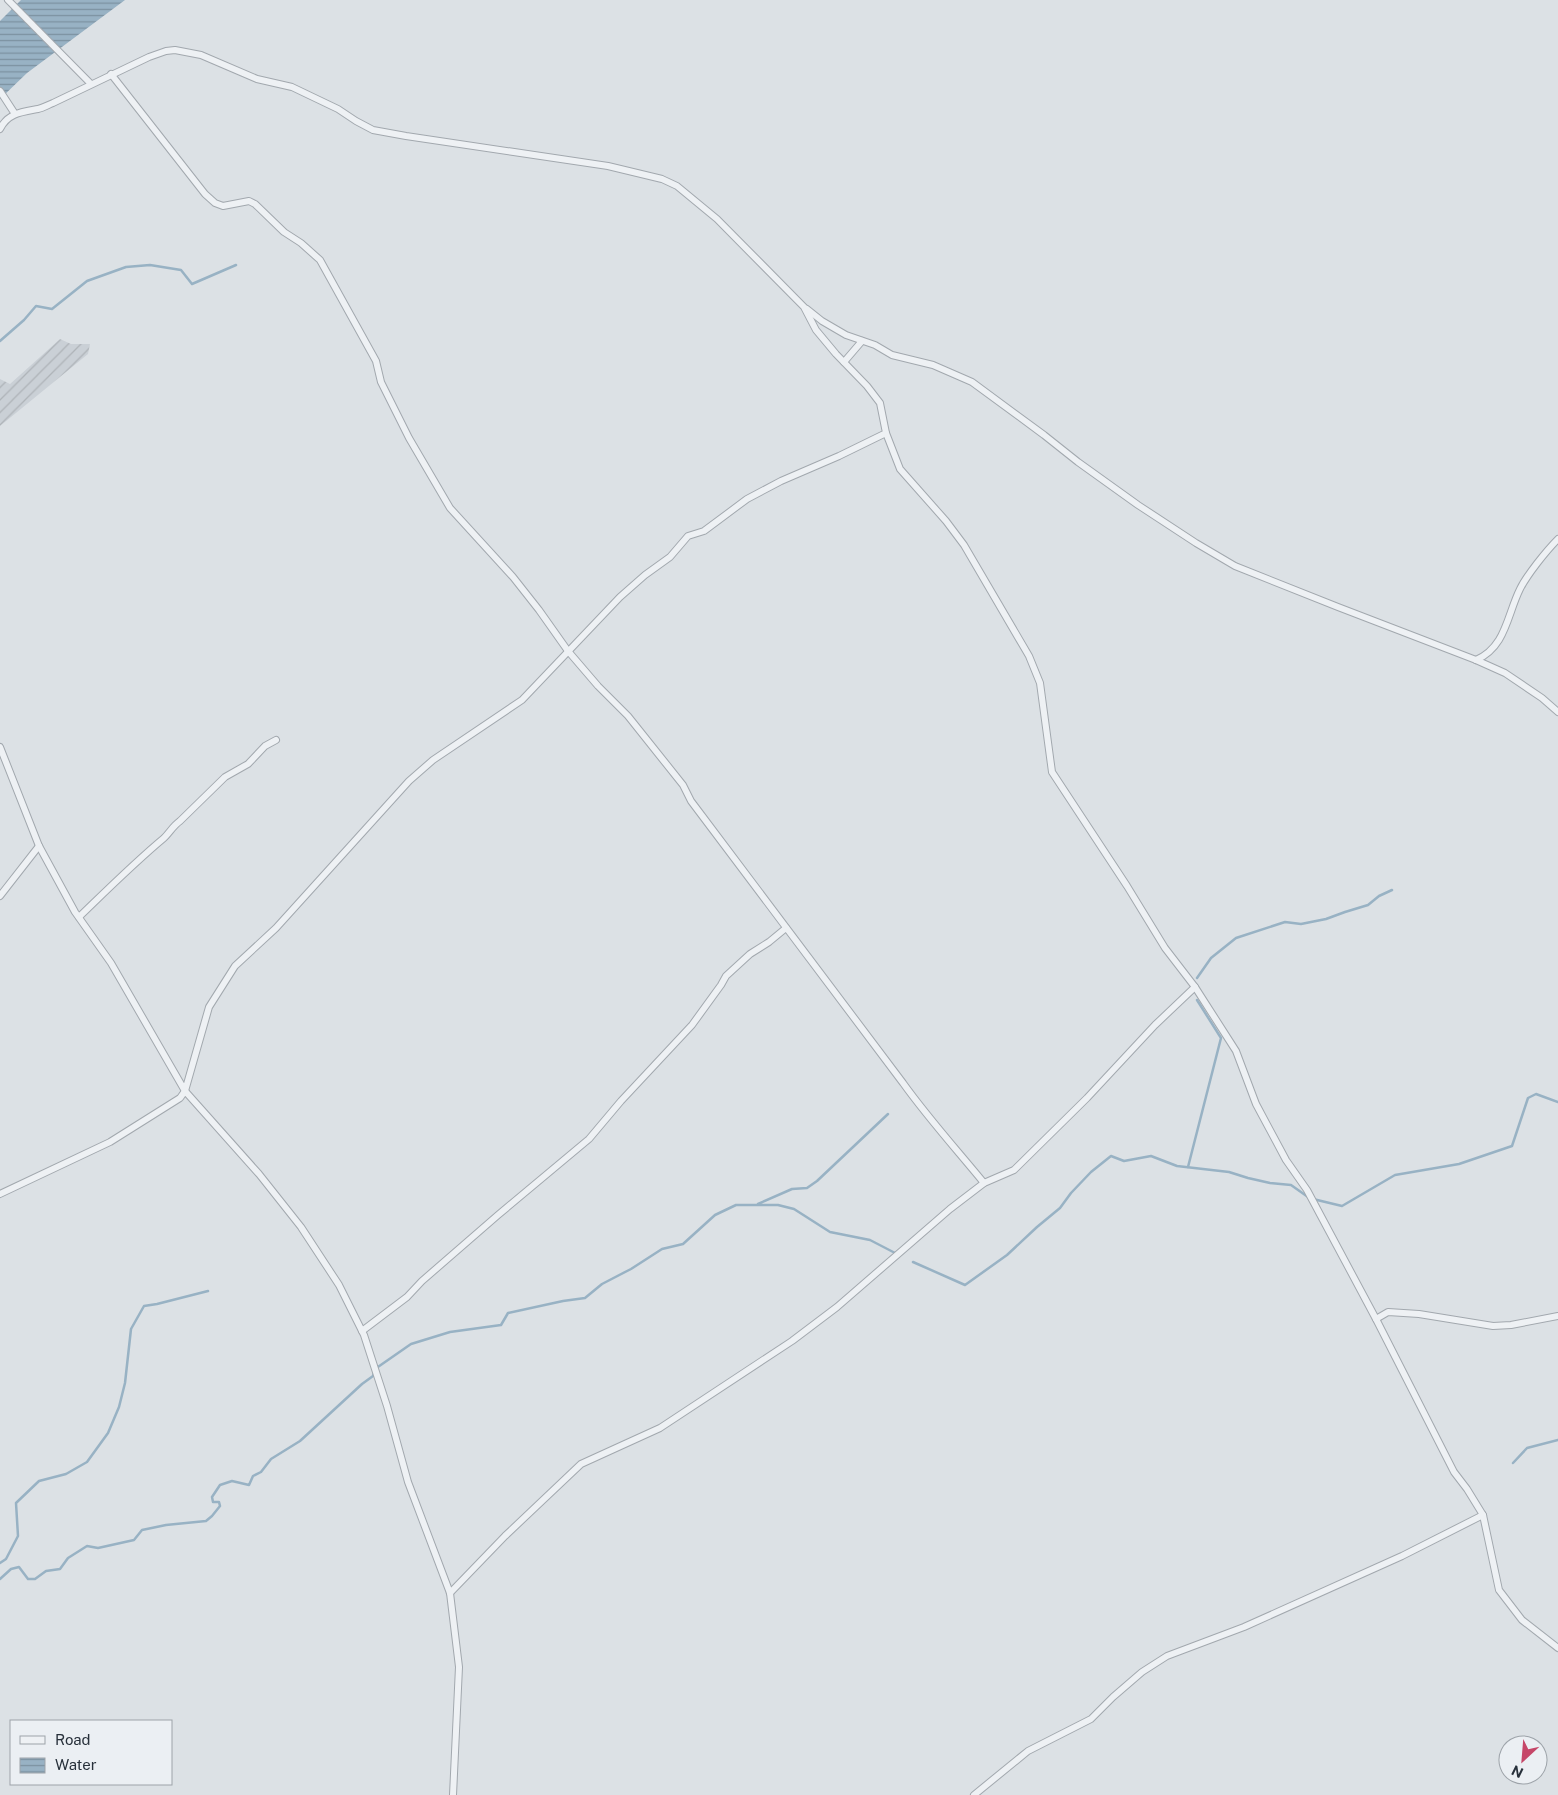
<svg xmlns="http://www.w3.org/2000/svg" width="1558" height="1795" viewBox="0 0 1558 1795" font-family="'Public Sans',sans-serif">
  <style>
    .industrial { fill: url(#industrial-furrows) }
    .water { fill: url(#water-rules) }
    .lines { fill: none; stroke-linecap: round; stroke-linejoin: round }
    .stream { stroke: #98b2c4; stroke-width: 2.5 }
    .street-casing { stroke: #a2a8ae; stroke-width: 8 }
    .street { stroke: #eef1f4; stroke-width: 6 }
  </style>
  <defs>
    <pattern id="industrial-furrows" width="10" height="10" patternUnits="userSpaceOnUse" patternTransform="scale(1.25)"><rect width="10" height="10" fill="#cad0d6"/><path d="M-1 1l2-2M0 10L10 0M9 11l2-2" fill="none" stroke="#aeb3b8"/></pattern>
    <pattern id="water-rules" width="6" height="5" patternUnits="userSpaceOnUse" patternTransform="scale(1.25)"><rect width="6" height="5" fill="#98b2c4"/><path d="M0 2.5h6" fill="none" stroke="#7c91a0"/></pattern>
  </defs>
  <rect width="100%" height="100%" fill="#dce1e5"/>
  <polygon class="industrial" points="60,339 71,344 90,344 88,354 0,426 0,379 10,384"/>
  <polygon class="water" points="21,0 125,0 27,73 0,99 0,21"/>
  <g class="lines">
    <g class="stream">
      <polyline points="0,341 24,320 36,306 52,309 87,281 126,267 150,265 181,270 192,284 236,265"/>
      <polyline points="1197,978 1211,958 1236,938 1285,922 1301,924 1326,919 1345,912 1368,905 1379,896 1392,890"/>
      <polyline points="1188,1167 1221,1038 1197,1000"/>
      <polyline points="1313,1199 1342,1206 1395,1175 1459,1164 1512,1146 1528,1098 1536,1094 1558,1102"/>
      <polyline points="758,1204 792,1189 807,1188 817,1181 888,1114"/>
      <polyline points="913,1262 965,1285 1007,1255 1037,1227 1060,1208 1071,1193 1091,1172 1111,1156 1124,1161 1151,1156 1177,1166 1229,1172 1248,1178 1270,1183 1291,1185 1308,1197"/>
      <polyline points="1513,1463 1527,1448 1558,1440"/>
      <polyline points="0,1563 6,1559 18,1536 16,1503 39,1481 66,1474 87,1462 108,1433 119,1407 125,1383 131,1329 144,1306 157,1304 208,1291"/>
      <polyline points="0,1579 11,1569 19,1567 28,1579 35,1579 46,1571 60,1569 68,1558 87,1546 98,1548 134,1540 142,1530 166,1525 206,1521 212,1516 220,1506 219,1502 213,1502 212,1497 220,1485 232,1481 249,1485 253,1476 261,1472 271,1459 300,1441 362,1384 373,1376 375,1369 411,1344 450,1332 501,1325 508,1313 563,1301 585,1298 602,1284 631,1269 662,1249 683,1244 715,1215 736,1205 778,1205 794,1209 830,1232 870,1240 897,1254"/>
    </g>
    <g class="street-casing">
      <g id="street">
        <polyline points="8,0 91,84"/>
        <path d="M111,74L205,194L215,203L223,206L249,201L255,204L284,232L301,243L320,260L376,361L381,382L409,438L450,508L513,577L539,610L568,651L598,686L628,716L683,785L691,801C762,895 833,989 903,1083C928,1118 957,1150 984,1183"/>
        <polyline points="0,91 15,114"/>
        <path d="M0,129C8,113 22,112 38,109C43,108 48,105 53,103L149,57L166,51L175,50L201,55L257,79L292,87L338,109L356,121L373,130L406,136L608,166L662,179L677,186L717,219L804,307L816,330L836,354L867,386L880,403L886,433L839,456L781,481L747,499L704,531L688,536L670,557L645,575L620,597L522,700L433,760L409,781L276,928L235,966L209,1007L185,1091L111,963L75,912L39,846L0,747"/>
        <polyline points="807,309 822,321 846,335 875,345 892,355 933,365 972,382 1044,435 1078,462 1138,505 1196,543 1235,566 1338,607 1476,660 1505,673 1542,698 1558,712"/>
        <polyline points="844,362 862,341"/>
        <polyline points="886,433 900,469 946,521 964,545 1029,656 1040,683 1052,772 1127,886 1165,948 1195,987 1236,1051 1256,1104 1286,1160 1307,1190 1376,1319 1454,1472 1467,1489 1483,1515 1499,1590 1522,1620 1558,1648"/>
        <path d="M1476,660C1506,647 1507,615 1520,589C1527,575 1546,551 1558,539"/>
        <polyline points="0,896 39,846"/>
        <path d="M79,917C107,890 134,863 164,838C170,832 173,826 180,821L225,777L248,764L265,746L276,740"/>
        <polyline points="0,1194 110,1142 180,1098 185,1091 259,1174 301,1227 339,1285 364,1335 387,1406 408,1482 450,1593 459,1667 453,1795"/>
        <polyline points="1376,1319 1388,1312 1419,1314 1493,1326 1511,1325 1558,1316"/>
        <polyline points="362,1331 407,1297 422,1281 498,1215 589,1139 621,1101 692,1025 721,985 726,976 750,954 769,942 786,928"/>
        <polyline points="450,1593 505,1536 581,1464 660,1428 792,1341 837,1307 950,1209 984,1183 1014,1170 1087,1098 1155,1025 1195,987"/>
        <polyline points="974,1795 1028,1751 1091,1719 1113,1697 1142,1672 1167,1656 1244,1627 1402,1556 1483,1515"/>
      </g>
    </g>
    <use href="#street" class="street"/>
  </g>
  <rect x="10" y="1720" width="162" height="65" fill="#ebeff3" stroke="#9da3a9"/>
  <rect x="20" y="1736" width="25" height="8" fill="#eef1f4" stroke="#9da3a9"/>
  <text x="55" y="1745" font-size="15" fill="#27303a">Road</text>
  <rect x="20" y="1758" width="25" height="15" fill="url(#water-rules)" stroke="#9da3a9"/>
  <text x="55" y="1770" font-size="15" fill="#27303a">Water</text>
  <g transform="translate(1523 1760) rotate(206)"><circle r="24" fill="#ebeff3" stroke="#9da3a9"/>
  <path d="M0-4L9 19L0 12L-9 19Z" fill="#c54668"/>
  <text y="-8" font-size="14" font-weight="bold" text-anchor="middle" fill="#27303a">N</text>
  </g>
</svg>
